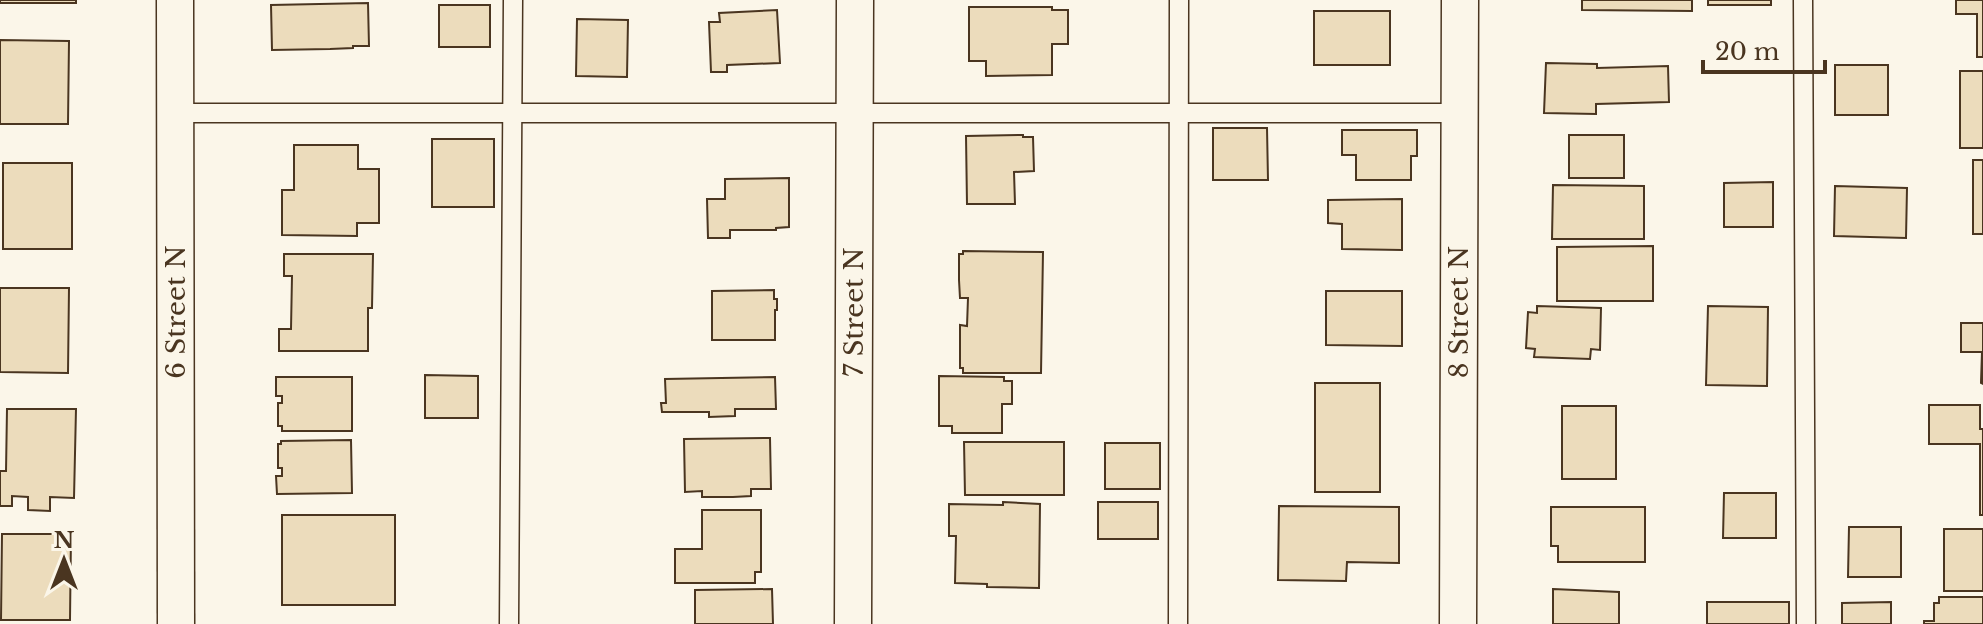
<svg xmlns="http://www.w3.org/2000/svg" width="1983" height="624" viewBox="0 0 1983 624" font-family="'Libre Baskerville',serif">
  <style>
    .building { fill: #ecdcbc; stroke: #4a3520; stroke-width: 2 }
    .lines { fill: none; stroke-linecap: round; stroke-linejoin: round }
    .lane-casing { stroke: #4a3520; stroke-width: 21 }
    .street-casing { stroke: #4a3520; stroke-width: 39 }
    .lane { stroke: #fbf6e9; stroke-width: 18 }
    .street { stroke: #fbf6e9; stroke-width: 36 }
    .labels { text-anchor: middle; stroke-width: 6; stroke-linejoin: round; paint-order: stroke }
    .street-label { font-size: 26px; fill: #4a3520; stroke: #fbf6e9 }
  </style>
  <rect width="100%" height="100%" fill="#fbf6e9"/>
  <g class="building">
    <rect x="0" y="0" width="76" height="3"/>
    <polygon points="1582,0 1692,0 1692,11 1582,10"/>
    <rect x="1708" y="0" width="63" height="5"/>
    <polygon points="1956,0 1983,0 1983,57 1977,57 1977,14 1956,14"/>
    <polygon points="368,3 369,46 353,46 353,48 330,49 272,50 271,5"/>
    <rect x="439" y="5" width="51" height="42"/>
    <polygon points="969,7 1052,7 1052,10 1068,10 1068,44 1052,44 1052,75 986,76 986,61 969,61"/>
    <polygon points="777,10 780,63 727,65 727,72 711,72 709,22 720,22 719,13"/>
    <rect x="1314" y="11" width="76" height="54"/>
    <polygon points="577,19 628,20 627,77 576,76"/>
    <polygon points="0,40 69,41 68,124 0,124"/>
    <polygon points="1546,63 1597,64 1597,68 1668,66 1669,102 1596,104 1596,114 1544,113"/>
    <rect x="1835" y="65" width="53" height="50"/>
    <rect x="1960" y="71" width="23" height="77"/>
    <polygon points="1213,128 1267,128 1268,180 1213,180"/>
    <polygon points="1342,130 1417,130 1417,156 1411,156 1411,180 1356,180 1356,155 1342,155"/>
    <polygon points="1023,135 1023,137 1033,137 1034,171 1014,172 1015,204 967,204 966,136"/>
    <rect x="1569" y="135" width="55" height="43"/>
    <rect x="432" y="139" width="62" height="68"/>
    <polygon points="294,145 358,145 358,169 379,169 379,223 357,223 357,236 282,235 282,190 294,190"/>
    <rect x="1973" y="160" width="10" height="74"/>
    <rect x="3" y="163" width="69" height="86"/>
    <polygon points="789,178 789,227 776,228 776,230 730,230 730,238 708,238 707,199 725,199 725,179"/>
    <polygon points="1773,182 1773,227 1724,227 1724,183"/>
    <polygon points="1553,185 1644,186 1644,239 1552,239"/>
    <polygon points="1835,186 1907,188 1906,238 1834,236"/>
    <polygon points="1402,199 1402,250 1342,249 1342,224 1328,223 1328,200"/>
    <polygon points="1653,246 1653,301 1557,301 1557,247"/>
    <polygon points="963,251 1043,252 1041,373 963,373 963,368 960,368 960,325 967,326 968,298 960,298 959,280 959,254 963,254"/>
    <polygon points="284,254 373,254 372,308 368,308 368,351 279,351 279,329 291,329 292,276 284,276"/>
    <polygon points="0,288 69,288 68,373 0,372"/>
    <polygon points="774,290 774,299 777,299 777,310 775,310 775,340 712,340 712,291"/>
    <polygon points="1326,291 1402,291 1402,346 1326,345"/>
    <polygon points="1537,306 1601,308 1600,350 1591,349 1590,359 1534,357 1535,349 1526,348 1528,312 1537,313"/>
    <polygon points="1708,306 1768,307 1767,386 1706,385"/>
    <polygon points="1961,323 1983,323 1983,384 1981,383 1982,352 1961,352"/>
    <polygon points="425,375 478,376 478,418 425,418"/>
    <polygon points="939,376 1004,377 1004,381 1012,381 1012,404 1002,404 1002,433 952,433 952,426 939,426"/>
    <polygon points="276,377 352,377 352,431 282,431 282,426 278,426 278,403 282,403 282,396 276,396"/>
    <polygon points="775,377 776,409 735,409 735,416 709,417 709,412 662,412 661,403 666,403 665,379"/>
    <rect x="1315" y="383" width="65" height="109"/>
    <polygon points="1929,405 1980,405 1980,429 1983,429 1983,515 1980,515 1980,444 1929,444"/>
    <rect x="1562" y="406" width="54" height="73"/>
    <polygon points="7,409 76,409 74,498 50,497 50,511 28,510 28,497 12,496 12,506 0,506 0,471 6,471"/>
    <polygon points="770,438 771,489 751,489 751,496 733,497 702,497 702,491 685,492 684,439"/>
    <polygon points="351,440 352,493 277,494 276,476 282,476 282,468 278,468 278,444 281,444 281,441"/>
    <polygon points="964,442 1064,442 1064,495 965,495"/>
    <rect x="1105" y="443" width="55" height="46"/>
    <polygon points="1724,493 1776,493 1776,538 1723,538"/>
    <polygon points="1003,502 1040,504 1039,588 987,587 987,584 955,583 956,536 949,536 949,504 1003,505"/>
    <rect x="1098" y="502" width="60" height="37"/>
    <polygon points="1279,506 1399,507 1399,563 1347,562 1346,581 1278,580"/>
    <polygon points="1551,507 1645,507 1645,562 1558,562 1558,546 1551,546"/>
    <polygon points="702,510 761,510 761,572 755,572 755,583 675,583 675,549 702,549"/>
    <rect x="282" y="515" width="113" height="90"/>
    <polygon points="1849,527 1901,527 1901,577 1848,577"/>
    <rect x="1944" y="529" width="39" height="62"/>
    <polygon points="2,534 71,534 70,620 1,620"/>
    <polygon points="772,589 773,624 695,624 695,590"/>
    <polygon points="1553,589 1619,592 1619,624 1553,624"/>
    <polygon points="1939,597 1983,597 1983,624 1924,624 1924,621 1934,621 1934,603 1939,603"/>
    <rect x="1707" y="602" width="82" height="22"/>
    <polygon points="1891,602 1891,624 1842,624 1842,603"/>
  </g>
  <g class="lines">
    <g class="lane-casing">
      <g id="lane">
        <polyline points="1803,0 1806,624"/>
        <polyline points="175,113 1459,113"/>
        <polyline points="509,624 513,0"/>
        <polyline points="1178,624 1179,0"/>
      </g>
    </g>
    <g class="street-casing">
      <g id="street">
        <polyline points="175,0 176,624"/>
        <polyline points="853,624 855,0"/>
        <polyline points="1458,624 1460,0"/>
      </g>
    </g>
    <use href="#lane" class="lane"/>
    <use href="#street" class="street"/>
  </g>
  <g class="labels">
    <g class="street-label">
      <text transform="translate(176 312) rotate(-90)" y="9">6 Street N</text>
      <text transform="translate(854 312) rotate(-90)" y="9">7 Street N</text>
      <text transform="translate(1459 312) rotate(-90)" y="9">8 Street N</text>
    </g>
  </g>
  <g transform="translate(64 560)" stroke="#fbf6e9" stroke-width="6" paint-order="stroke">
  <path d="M0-6L14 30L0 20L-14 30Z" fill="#4a3520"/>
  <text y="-12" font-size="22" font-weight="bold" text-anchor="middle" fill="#4a3520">N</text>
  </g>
  <path d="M1703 60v12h122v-12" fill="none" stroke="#4a3520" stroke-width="4"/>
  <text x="1715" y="60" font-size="24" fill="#4a3520" stroke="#fbf6e9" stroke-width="6" paint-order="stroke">20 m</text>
</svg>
